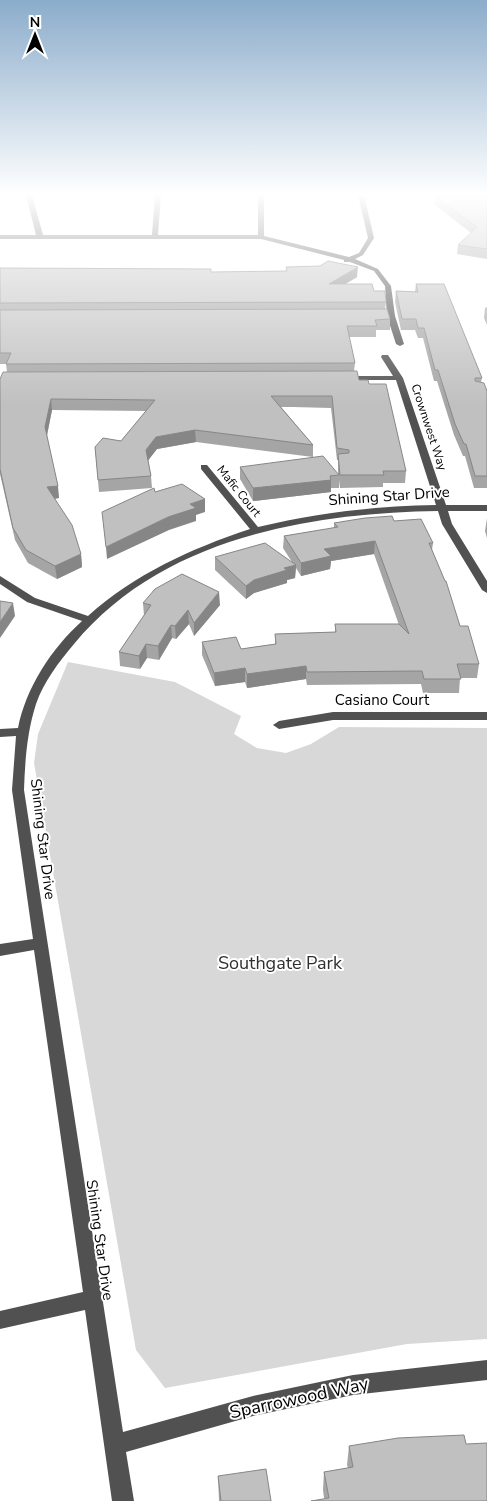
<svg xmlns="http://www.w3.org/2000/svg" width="487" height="1501" viewBox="0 0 487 1501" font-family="'Nunito Sans',sans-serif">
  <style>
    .green { fill: #d8d8d8 }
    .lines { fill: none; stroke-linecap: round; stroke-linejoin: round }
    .minor { fill: #515151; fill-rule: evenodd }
    .wall { fill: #a5a5a5 }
    .shaded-wall { fill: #868686 }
    .building { fill: #c0c0c0; stroke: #868686 }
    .labels { text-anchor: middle; stroke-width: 4; stroke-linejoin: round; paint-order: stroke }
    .far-street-label { font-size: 12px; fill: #000; stroke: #fff }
    .street-label { font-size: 15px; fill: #000; stroke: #fff }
    .near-park-label { font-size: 18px; fill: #2f2f2f; stroke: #fff }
    .near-street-label { font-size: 18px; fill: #000; stroke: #fff }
  </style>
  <rect width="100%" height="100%" fill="#fff"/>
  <polygon class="green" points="68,662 175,682 241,716 234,734 257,748 286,753 311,744 339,727 487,728 487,1339 407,1344 165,1388 136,1350 34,763 38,734"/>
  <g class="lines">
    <g class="minor">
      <polygon points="26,195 32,195 43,235 152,235 155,195 161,195 158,235 258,235 258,195 264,195 264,236 349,257 359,253 368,238 358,195 364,195 374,238 363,255 355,259 378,269 391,286 395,316 404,344 400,346 396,344 387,316 385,286 374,271 350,262 344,262 344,260 261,239 0,239 0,235 36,235"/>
      <path d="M382,355H388L403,378L446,505H487V511H448L452,524L487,581V593L482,590L442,524L438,511C309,513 161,538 74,644C59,662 44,681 36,704C27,732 25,761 24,790L123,1432L253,1396L353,1375L487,1360V1380L353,1395L253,1416L126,1452L134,1501H112L85,1310L0,1329V1311L83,1292L34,950L0,956V944L33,939L12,790L16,736L0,737V729L18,728C26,688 51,649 82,621L27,602L0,584V576L35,598L88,616C135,574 190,549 250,529L201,469V465H207L258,527C317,513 375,506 436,505L396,380H342L338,378L342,376H393L381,357Z"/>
      <polygon points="333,712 487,712 487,720 333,720 279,729 273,725 279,721"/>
    </g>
  </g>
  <g class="wall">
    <polygon points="487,195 487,259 457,254 458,245 471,233 435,205 436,197"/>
    <polygon points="286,267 357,277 345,284 374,291 386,302 385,310 390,319 390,330 376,330 376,337 349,337 355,363 354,371 359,380 369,384 406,471 405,483 383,483 383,487 340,488 339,480 339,488 331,488 331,492 253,501 240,479 240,467 338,474 338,460 337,460 331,408 293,407 281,407 313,445 313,457 196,442 157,449 148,460 151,476 152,488 99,492 95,447 121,441 146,411 52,410 47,436 59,498 55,499 81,554 82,567 57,579 28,563 15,540 0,474 0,379 7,372 6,364 0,364 0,268 211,269 211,272 286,271"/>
    <polygon points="416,284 482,378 481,382 487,391 487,488 474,488 465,456 463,456 454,435 437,381 434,381 423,338 418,338 415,330 401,330 395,302 396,291 415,292"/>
    <polygon points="487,307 487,325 484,318 485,308"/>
    <polygon points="487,518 487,538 485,531"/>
    <polygon points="394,521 433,543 432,550 460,626 479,664 477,678 460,678 459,693 423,693 421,684 307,685 306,679 247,688 245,682 215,686 202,655 202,642 241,649 275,644 275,634 335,632 335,624 399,625 374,554 331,561 330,569 301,576 296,568 295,578 287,580 287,583 254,593 246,599 215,570 215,557 292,562 283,548 284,536 334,528 334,523"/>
    <polygon points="143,603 220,605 194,636 189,624 176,639 172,638 159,660 147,658 140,669 120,666 119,652 144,616"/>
    <polygon points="466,1444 487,1501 324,1498 323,1490 324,1472 348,1468 347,1465 349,1446"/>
    <polygon points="218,1476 271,1501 219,1501"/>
  </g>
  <g class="shaded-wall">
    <polygon points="358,267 357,277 329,294 329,284"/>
    <polygon points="51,399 52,410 46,439 45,427"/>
    <polygon points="195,430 196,442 157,449 147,462 146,450 156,437"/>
    <polygon points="331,480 331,492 253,501 253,488"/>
    <polygon points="58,486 59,498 49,499 47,487"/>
    <polygon points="205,499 205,512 196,515 196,521 169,530 107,559 106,547 168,517 190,504"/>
    <polygon points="375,541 374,554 331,561 330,569 301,576 301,563 324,549"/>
    <polygon points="81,554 82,567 57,579 55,566"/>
    <polygon points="296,565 295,578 287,580 287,583 254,593 246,599 246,586 254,580 284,568"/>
    <polygon points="219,592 220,605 194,636 194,623"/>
    <polygon points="13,603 15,616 0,638 0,622"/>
    <polygon points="188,610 189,624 176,639 175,626"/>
    <polygon points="171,625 172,638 159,660 158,646"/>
    <polygon points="146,644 147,658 140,669 139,656"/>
    <polygon points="306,666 306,679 247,688 247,674"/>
    <polygon points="245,668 245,682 215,686 214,673"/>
  </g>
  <g class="building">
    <polygon points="437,195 487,195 487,249 458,245 477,227 436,197"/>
    <polygon points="328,261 358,267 329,284 372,284 374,291 385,291 386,302 0,303 0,268 211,269 211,272 287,271 286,267 320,266"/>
    <polygon points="416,284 444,284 482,378 475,378 475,381 484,383 487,391 487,476 475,476 466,444 464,444 455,424 438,370 435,370 424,328 418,328 416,319 402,319 396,291 418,292"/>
    <polygon points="387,309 390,319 375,320 377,326 347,326 355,363 6,364 11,353 0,353 0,310"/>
    <polygon points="357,371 359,380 368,380 369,384 386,384 406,471 383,471 384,475 340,475 338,454 349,453 349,450 337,448 332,396 271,396 313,445 195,430 156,437 146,450 151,476 98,480 95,447 103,438 121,441 155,400 51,399 45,427 58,486 47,487 72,525 81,554 55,566 26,550 13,528 0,469 0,379 3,372"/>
    <polygon points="323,456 339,475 330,476 331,480 253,488 240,467"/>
    <polygon points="182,484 205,499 190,504 196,508 168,517 106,547 102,512 154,488 155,492"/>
    <polygon points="392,516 394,521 421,519 433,543 429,543 445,581 446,581 460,626 468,626 479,664 457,664 461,679 424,679 422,671 307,672 306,666 247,674 245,668 214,673 202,642 236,637 241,649 276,644 275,634 336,632 335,624 399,624 409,634 375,541 324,549 331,556 301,563 284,536 338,527 334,523 365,518"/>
    <polygon points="265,543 296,565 284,568 287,570 254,580 246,586 215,557"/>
    <polygon points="182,574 219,592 194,623 188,610 175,626 171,625 158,646 146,644 139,656 119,652 151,605 143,603 155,589"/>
    <polygon points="0,601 13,603 0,622"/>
    <polygon points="464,1435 466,1444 487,1443 487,1501 311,1501 329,1498 324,1472 353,1467 349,1446 398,1438"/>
    <polygon points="266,1469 271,1501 221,1501 218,1476"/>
  </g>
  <linearGradient id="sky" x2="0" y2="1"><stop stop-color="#8baccb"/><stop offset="0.48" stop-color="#fff"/><stop offset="1" stop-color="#fff" stop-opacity="0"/></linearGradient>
  <rect width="487" height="405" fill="url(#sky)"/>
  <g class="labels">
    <g class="far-street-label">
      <text transform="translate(429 427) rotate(72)" y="4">Crownwest Way</text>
      <text transform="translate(239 491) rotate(51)" y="4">Mafic Court</text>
    </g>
    <g class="street-label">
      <text transform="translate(389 496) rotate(-4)" y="5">Shining Star Drive</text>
      <text x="382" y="705">Casiano Court</text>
      <text transform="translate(43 839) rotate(83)" y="5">Shining Star Drive</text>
      <text transform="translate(100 1240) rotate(82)" y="5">Shining Star Drive</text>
    </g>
    <g class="near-park-label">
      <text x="280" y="969">Southgate Park</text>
    </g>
    <g class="near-street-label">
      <text transform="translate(299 1398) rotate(-12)" y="6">Sparrowood Way</text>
    </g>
  </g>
  <g transform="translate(35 35)" stroke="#ffffff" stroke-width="4" paint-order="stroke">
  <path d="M0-4L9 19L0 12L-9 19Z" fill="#000000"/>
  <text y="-8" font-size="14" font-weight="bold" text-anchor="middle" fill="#000000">N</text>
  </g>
</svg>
